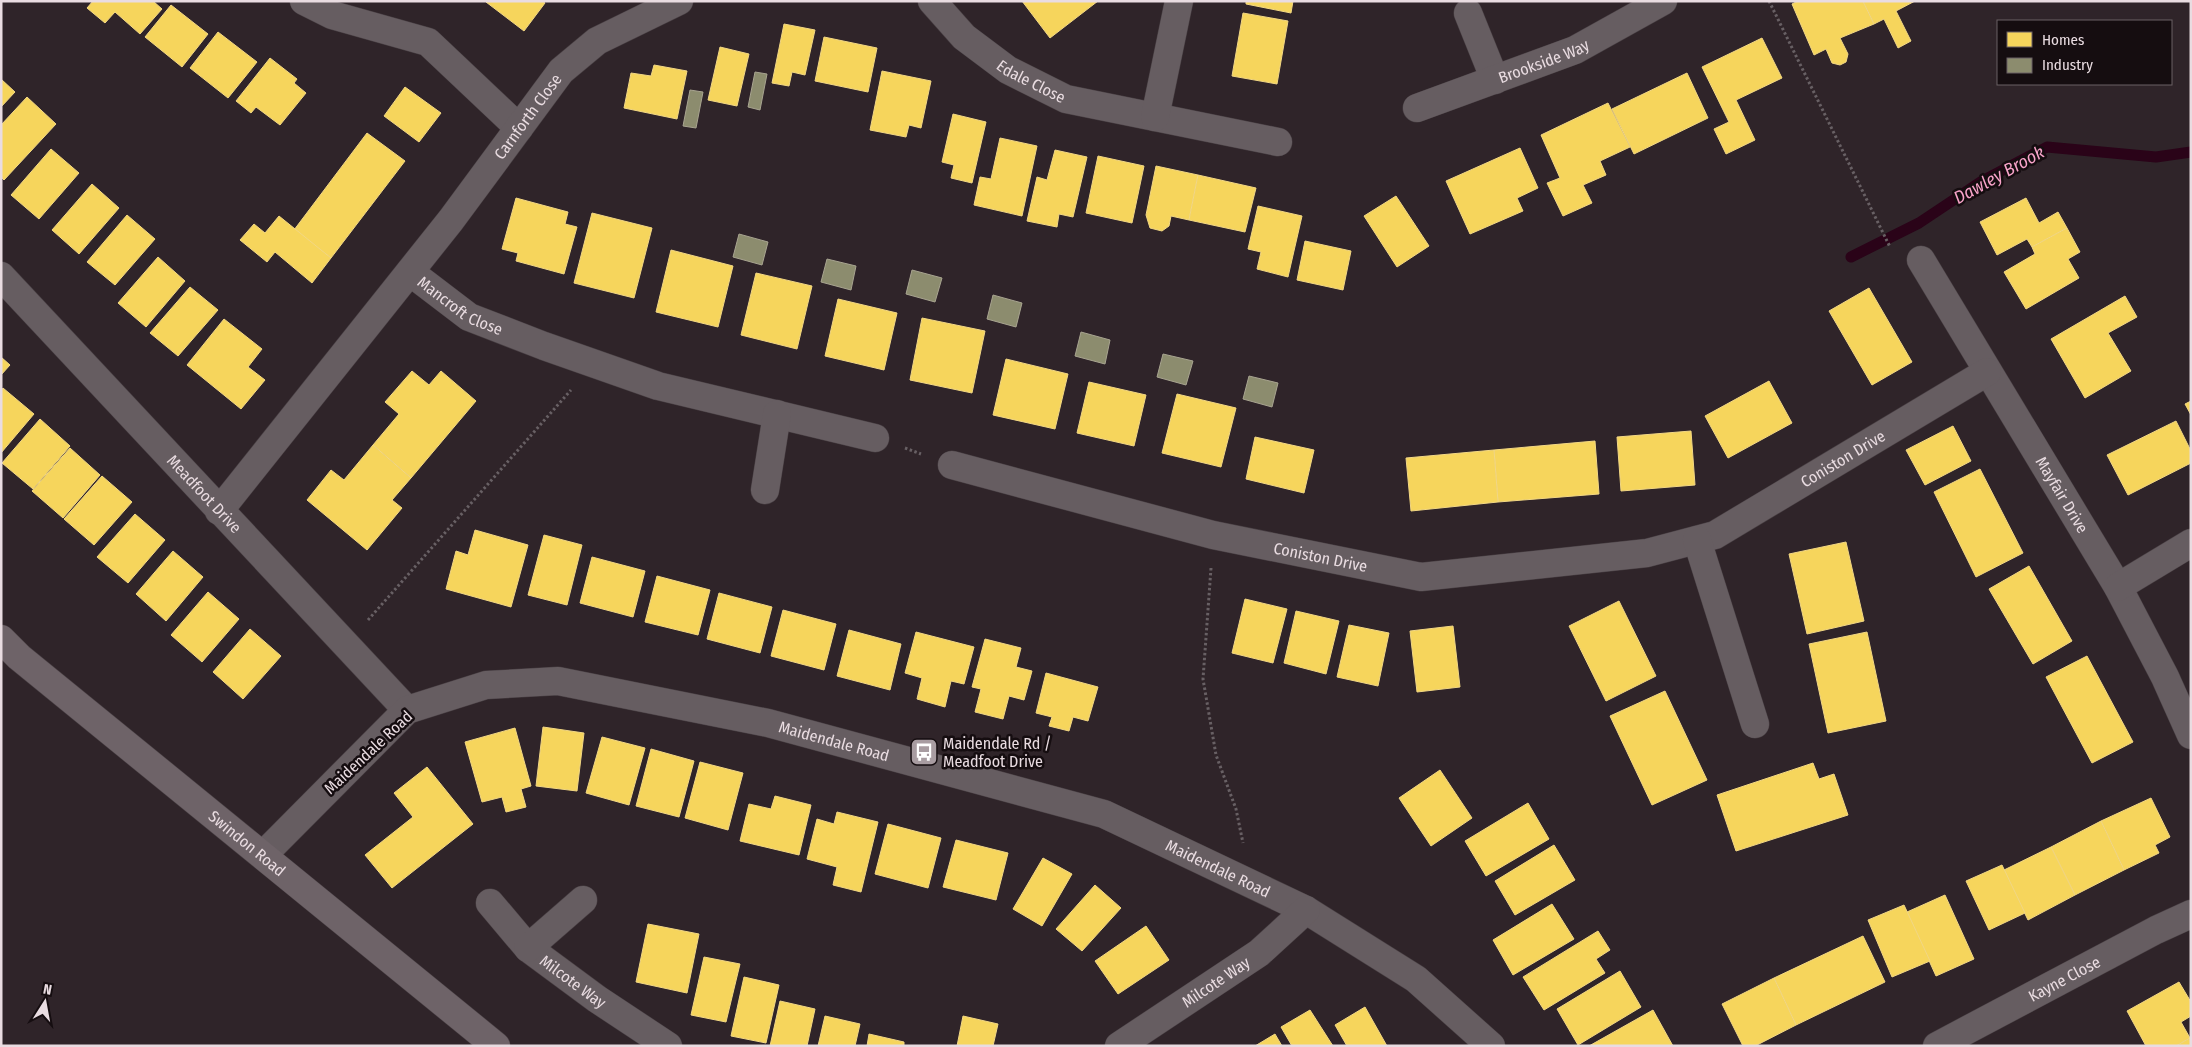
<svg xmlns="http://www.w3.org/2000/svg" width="2192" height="1047" viewBox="0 0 2192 1047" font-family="'Fira Sans Condensed',sans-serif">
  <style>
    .homes { fill: #f6d55c; stroke: #f2d784 }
    .industry { fill: #8c8c6e; stroke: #a8a490 }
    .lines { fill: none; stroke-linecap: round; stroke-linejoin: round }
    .stream { stroke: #2a0318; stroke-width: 11 }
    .street-casing { stroke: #483f43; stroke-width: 29 }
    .secondary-casing { stroke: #483f43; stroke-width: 29 }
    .path { stroke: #686064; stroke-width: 3; stroke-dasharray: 2.5 2.5; stroke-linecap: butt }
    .street { stroke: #665d61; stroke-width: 28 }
    .secondary { stroke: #6e6368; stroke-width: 28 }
    .labels { text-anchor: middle; stroke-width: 5; stroke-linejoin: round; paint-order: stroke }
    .street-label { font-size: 16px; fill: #e9dce1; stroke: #150d10 }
    .poi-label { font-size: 16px; fill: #e9dce1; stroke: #150d10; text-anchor: start }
    .water-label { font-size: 18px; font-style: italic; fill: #f8a3c9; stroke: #150d10 }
  </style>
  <rect width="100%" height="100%" fill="#2f2429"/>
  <g class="homes">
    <polygon points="93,1 153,1 162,9 140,34 115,12 105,23 87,8"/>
    <polygon points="542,1 545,3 524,31 486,2"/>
    <polygon points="1022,1 1098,1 1050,38"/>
    <polygon points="1246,1 1293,1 1291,13 1246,4"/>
    <polygon points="1798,1 1863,1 1874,24 1840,38 1848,54 1846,62 1840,65 1832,63 1826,49 1814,55 1792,4"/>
    <polygon points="1863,1 1915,1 1896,11 1911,41 1898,48 1884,19 1874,24"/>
    <polygon points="171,5 208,34 182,67 145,37"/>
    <polygon points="1243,13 1288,21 1277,84 1232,76"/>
    <polygon points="784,24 815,30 805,75 792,72 789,86 772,83"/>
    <polygon points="218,32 257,62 228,98 190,68"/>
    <polygon points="824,37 877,48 868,92 815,81"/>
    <polygon points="1762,38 1782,78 1736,100 1755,140 1726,154 1714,129 1729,122 1702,67"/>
    <polygon points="720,47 749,54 737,106 708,100"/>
    <polygon points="270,58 297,79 294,83 306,93 280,125 256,107 251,113 236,101"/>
    <polygon points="654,65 687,71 677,119 624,108 631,73 651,76"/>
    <polygon points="882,71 931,81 921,128 909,125 906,137 870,130"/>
    <polygon points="1687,73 1708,118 1634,154 1612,109"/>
    <polygon points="1,79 15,92 1,107"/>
    <polygon points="405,87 441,113 419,142 384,116"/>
    <polygon points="27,97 56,124 4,180 1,177 1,125"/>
    <polygon points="1608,103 1630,147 1600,161 1606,175 1583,185 1592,203 1563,216 1547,183 1560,178 1541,135"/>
    <polygon points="953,114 986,122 972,183 951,178 954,165 942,162"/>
    <polygon points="367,133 405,161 331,258 294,230"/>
    <polygon points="1000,138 1037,146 1022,216 974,205 980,177 991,179"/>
    <polygon points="1520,148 1538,188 1517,198 1523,211 1470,234 1446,181"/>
    <polygon points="51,149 79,173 39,219 11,195"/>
    <polygon points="1055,150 1087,157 1073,217 1059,214 1057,227 1027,221 1037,177 1047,180"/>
    <polygon points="1098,156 1144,166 1132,223 1086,213"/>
    <polygon points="1156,166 1198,175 1189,220 1171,216 1169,226 1162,231 1150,228 1146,215"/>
    <polygon points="1198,175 1256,188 1245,232 1189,220"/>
    <polygon points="92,184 119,208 79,254 52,230"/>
    <polygon points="1396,196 1429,246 1397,267 1364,216"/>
    <polygon points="516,198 568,212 565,224 577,227 564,274 516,261 518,253 502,249"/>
    <polygon points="2026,198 2039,223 2058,212 2067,228 2032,247 2027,239 1997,255 1980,222"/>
    <polygon points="1258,206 1302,216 1288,277 1257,269 1261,252 1248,249"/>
    <polygon points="592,213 652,228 634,298 574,283"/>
    <polygon points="127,215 155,239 115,285 87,262"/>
    <polygon points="279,216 331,258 312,283 275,252 267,262 240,240 254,224 265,233"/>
    <polygon points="2067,228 2080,252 2068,259 2079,278 2026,309 2004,272 2035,254 2032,247"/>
    <polygon points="1305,241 1351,251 1343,290 1297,280"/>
    <polygon points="671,250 733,266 718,327 656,312"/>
    <polygon points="158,257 185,281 146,327 118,303"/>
    <polygon points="756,273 812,286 797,349 741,335"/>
    <polygon points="190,287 218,310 178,356 150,333"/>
    <polygon points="1869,288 1912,362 1872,385 1829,311"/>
    <polygon points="2125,296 2137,317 2108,333 2131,371 2085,398 2051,339"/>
    <polygon points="838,299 897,313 884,370 825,356"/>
    <polygon points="922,318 985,331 972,393 910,380"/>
    <polygon points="224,319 262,349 248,367 265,380 241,409 187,365"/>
    <polygon points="1,357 10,365 1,375"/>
    <polygon points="1006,359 1068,374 1055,429 993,415"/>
    <polygon points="412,371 429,385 441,371 476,401 411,478 373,445 399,414 385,402"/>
    <polygon points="1769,381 1792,423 1728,458 1705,416"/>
    <polygon points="1089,382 1146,395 1134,446 1077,433"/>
    <polygon points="3,388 34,414 1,453 1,391"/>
    <polygon points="1177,394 1236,408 1221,467 1162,453"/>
    <polygon points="2191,401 2191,415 2185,404"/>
    <polygon points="40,419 70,446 33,489 2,463"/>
    <polygon points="2176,421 2191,451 2191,463 2128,495 2107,455"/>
    <polygon points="1953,426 1971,461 1925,485 1906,450"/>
    <polygon points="1691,431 1695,485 1621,491 1617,437"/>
    <polygon points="1255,437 1314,450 1304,493 1246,479"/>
    <polygon points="1595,441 1599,494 1498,502 1494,450"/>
    <polygon points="373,445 411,478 392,500 402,508 367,550 307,500 331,470 344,480"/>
    <polygon points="70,448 100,475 63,518 32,491"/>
    <polygon points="1494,450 1498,502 1411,511 1406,458"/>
    <polygon points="1980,469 2023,553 1976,577 1934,492"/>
    <polygon points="102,476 132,502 94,545 64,519"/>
    <polygon points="135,514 165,540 128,583 97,557"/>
    <polygon points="475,530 528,545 511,607 446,589 456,551 468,555"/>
    <polygon points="544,535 582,545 567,605 528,595"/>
    <polygon points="1846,542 1864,621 1807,634 1789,554"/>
    <polygon points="173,551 203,577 166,621 136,594"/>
    <polygon points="592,557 645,571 633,617 580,603"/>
    <polygon points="2029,566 2072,641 2033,664 1989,589"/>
    <polygon points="657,576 710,590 698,635 645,622"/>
    <polygon points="208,592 239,619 202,662 171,635"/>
    <polygon points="719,593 772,607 760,653 707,639"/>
    <polygon points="1245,599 1287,609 1273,663 1232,653"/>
    <polygon points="1619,601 1656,676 1606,701 1569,626"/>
    <polygon points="783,610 836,624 824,670 771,656"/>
    <polygon points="1296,611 1339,621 1326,674 1284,663"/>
    <polygon points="1349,625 1389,633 1378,686 1337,677"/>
    <polygon points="1453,626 1460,687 1417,692 1410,631"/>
    <polygon points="250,629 281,656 243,699 213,672"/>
    <polygon points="849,630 901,644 890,690 837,676"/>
    <polygon points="916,632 974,647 964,684 951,681 945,707 917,699 922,678 905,673"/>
    <polygon points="1867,632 1886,721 1828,733 1809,644"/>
    <polygon points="985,639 1021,648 1016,667 1032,671 1024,700 1009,696 1003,719 975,712 981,689 972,687"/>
    <polygon points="2087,656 2133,742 2092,763 2046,677"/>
    <polygon points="1046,673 1098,687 1088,721 1073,717 1069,731 1049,726 1052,717 1036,713"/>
    <polygon points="1665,691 1707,780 1652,805 1610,716"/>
    <polygon points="543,727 584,733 577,791 536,786"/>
    <polygon points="515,728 531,786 521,789 526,807 506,812 502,797 482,802 465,742"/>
    <polygon points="602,737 645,748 629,805 586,793"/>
    <polygon points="651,749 694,761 679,817 636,806"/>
    <polygon points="700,762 743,773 728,830 685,818"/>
    <polygon points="1813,763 1819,779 1834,774 1848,815 1736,851 1717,795"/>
    <polygon points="427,767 473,824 392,888 365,855 413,817 394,793"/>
    <polygon points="1440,770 1472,818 1431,846 1399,798"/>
    <polygon points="775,796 811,805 799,855 740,841 749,804 771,809"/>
    <polygon points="2151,798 2170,837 2155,845 2159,853 2124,870 2101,821"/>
    <polygon points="1528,803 1549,839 1486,876 1465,841"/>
    <polygon points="837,812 878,822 861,892 833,885 837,867 807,859 817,819 834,824"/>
    <polygon points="2101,821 2124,870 2075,895 2051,847"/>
    <polygon points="888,824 941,838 928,888 875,874"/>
    <polygon points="956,840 1008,853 996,900 943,887"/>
    <polygon points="1554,845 1575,880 1515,915 1495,881"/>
    <polygon points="2051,847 2075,895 2028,920 2004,870"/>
    <polygon points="1043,858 1072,874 1042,926 1013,909"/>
    <polygon points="2002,865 2025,913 1989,930 1966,881"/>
    <polygon points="1095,885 1121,908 1082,951 1056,929"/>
    <polygon points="1945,895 1974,959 1936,976 1907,912"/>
    <polygon points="1552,904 1574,939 1513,975 1493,940"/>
    <polygon points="1904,905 1930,961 1892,977 1868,920"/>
    <polygon points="648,924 699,934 687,993 636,982"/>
    <polygon points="1146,926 1169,960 1118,994 1095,961"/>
    <polygon points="1598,931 1610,950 1596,959 1605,973 1544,1010 1523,977"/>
    <polygon points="1863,936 1885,982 1796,1025 1774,978"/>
    <polygon points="704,957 740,964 726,1022 691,1015"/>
    <polygon points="1620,971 1641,1007 1578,1045 1557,1009"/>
    <polygon points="744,977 779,985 766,1043 731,1036"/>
    <polygon points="1774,978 1796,1025 1755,1046 1743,1046 1722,1004"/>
    <polygon points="2179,982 2191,1002 2191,1016 2181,1022 2190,1038 2176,1046 2146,1046 2127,1011"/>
    <polygon points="780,1001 815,1009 807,1046 770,1046"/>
    <polygon points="1365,1007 1387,1046 1347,1046 1335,1025"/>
    <polygon points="1310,1010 1333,1046 1292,1046 1281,1027"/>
    <polygon points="1653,1010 1673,1046 1589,1046"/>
    <polygon points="825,1016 860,1024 855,1046 818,1046"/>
    <polygon points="963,1016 998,1024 993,1046 957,1046"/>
    <polygon points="869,1034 904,1042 904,1046 867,1046"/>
    <polygon points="1275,1034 1282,1046 1255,1046"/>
    <polygon points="2190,1038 2191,1046 2176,1046"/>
  </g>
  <g class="industry">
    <polygon points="755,72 767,74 760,110 748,107"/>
    <polygon points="690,90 703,92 696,128 683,126"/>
    <polygon points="739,234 768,242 762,265 733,257"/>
    <polygon points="827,259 856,266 851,290 821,282"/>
    <polygon points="912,270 942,278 935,302 906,294"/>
    <polygon points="993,295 1022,303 1016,327 987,319"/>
    <polygon points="1081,332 1110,340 1105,364 1075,356"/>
    <polygon points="1163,354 1193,361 1186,385 1157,377"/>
    <polygon points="1249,376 1278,383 1272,407 1243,399"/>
  </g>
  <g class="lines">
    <polyline class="stream" points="1851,257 1919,223 1982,181 2047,147 2156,157 2191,152"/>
    <g class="street-casing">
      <g id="street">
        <polyline points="304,1 332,15 428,42 519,128"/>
        <path id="s1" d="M932,1L964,37L1008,70L1066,99L1278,142"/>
        <polyline points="1468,13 1495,80"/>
        <path id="s2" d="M1417,108L1575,50L1663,1"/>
        <polyline points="1155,117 1179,1"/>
        <path id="s3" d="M1921,260L2118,587L2165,677L2191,735"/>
        <path id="s4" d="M410,272L469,317L544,346L658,386L875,438"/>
        <path id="s5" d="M1,276L407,710"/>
        <path id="s6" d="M952,465L1213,535L1421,577L1647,553L1715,535L1987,372"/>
        <polyline points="765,490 777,414"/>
        <path id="s7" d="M219,511L451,220L561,71L597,41L679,1"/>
        <polyline points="1697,540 1755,724"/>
        <polyline points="2118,587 2191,543"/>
        <path id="s8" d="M263,855L407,710L486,685L558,681L768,723L1104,814L1306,910L1416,979L1491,1046"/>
        <path id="s9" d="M490,903L528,948L597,999L668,1046"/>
        <polyline points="528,948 583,900"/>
        <path id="s10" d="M1119,1046L1259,953L1306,910"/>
        <path id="s11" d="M1937,1046L2156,930L2191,914"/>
      </g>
    </g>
    <g class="secondary-casing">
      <g id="secondary">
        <path id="s12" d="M1,639L19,657L496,1046"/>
      </g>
    </g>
    <g class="path">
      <polyline points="1769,1 1890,247"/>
      <polyline points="905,448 921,454"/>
      <polyline points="1211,568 1203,679 1216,755 1236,809 1243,843"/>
      <polyline points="368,620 571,390"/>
    </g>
    <use href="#street" class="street"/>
    <use href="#secondary" class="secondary"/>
  </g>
  <defs>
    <g id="bus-square" transform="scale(1.4375)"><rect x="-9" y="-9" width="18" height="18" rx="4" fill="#a89ca1" stroke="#150d10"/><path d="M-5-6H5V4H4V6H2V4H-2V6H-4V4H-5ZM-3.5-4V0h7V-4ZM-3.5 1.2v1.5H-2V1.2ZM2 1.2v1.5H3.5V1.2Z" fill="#fff"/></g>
  </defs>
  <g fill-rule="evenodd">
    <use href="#bus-square" x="924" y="752"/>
  </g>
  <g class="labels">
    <g class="street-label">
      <text dy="6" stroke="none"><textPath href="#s2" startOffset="135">Brookside Way</textPath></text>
      <text dy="6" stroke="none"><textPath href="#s1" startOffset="129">Edale Close</textPath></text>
      <text dy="6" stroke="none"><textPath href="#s7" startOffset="501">Carnforth Close</textPath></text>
      <text dy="6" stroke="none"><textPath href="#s4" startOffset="61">Mancroft Close</textPath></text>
      <text dy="6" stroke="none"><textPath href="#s6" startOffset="929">Coniston Drive</textPath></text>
      <text dy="6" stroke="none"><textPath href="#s5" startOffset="298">Meadfoot Drive</textPath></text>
      <text dy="6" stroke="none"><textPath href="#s3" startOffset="274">Mayfair Drive</textPath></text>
      <text dy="6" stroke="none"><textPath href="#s6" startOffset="380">Coniston Drive</textPath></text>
      <text dy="6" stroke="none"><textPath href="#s8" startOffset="642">Maidendale Road</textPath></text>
      <text transform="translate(368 752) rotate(-43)" y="6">Maidendale Road</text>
      <text dy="6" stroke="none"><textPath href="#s12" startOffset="320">Swindon Road</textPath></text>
      <text dy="6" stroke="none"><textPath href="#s8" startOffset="1048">Maidendale Road</textPath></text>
      <text dy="6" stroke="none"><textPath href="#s11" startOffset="144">Kayne Close</textPath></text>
      <text dy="6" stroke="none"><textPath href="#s9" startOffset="115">Milcote Way</textPath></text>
      <text dy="6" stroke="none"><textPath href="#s10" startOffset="116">Milcote Way</textPath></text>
    </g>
    <g class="poi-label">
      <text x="943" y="749">Maidendale Rd /<tspan x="943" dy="18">Meadfoot Drive</tspan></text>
    </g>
    <g class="water-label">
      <text transform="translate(1999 175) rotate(-29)" y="6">Dawley Brook</text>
    </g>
  </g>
  <rect width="2192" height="1047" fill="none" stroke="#e9dce1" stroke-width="5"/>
  <rect x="1997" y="20" width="175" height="65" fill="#150d10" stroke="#6a6064"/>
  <rect x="2007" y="32" width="25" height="15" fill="#f6d55c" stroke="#6a6064"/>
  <text x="2042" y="45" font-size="15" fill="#e9dce1">Homes</text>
  <rect x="2007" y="58" width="25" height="15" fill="#8c8c6e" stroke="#6a6064"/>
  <text x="2042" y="70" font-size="15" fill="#e9dce1">Industry</text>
  <g transform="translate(45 1002) rotate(11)" stroke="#150d10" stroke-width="4" paint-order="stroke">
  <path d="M0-4L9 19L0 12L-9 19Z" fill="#e9dce1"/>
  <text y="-8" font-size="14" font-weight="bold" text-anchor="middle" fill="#e9dce1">N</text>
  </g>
</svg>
